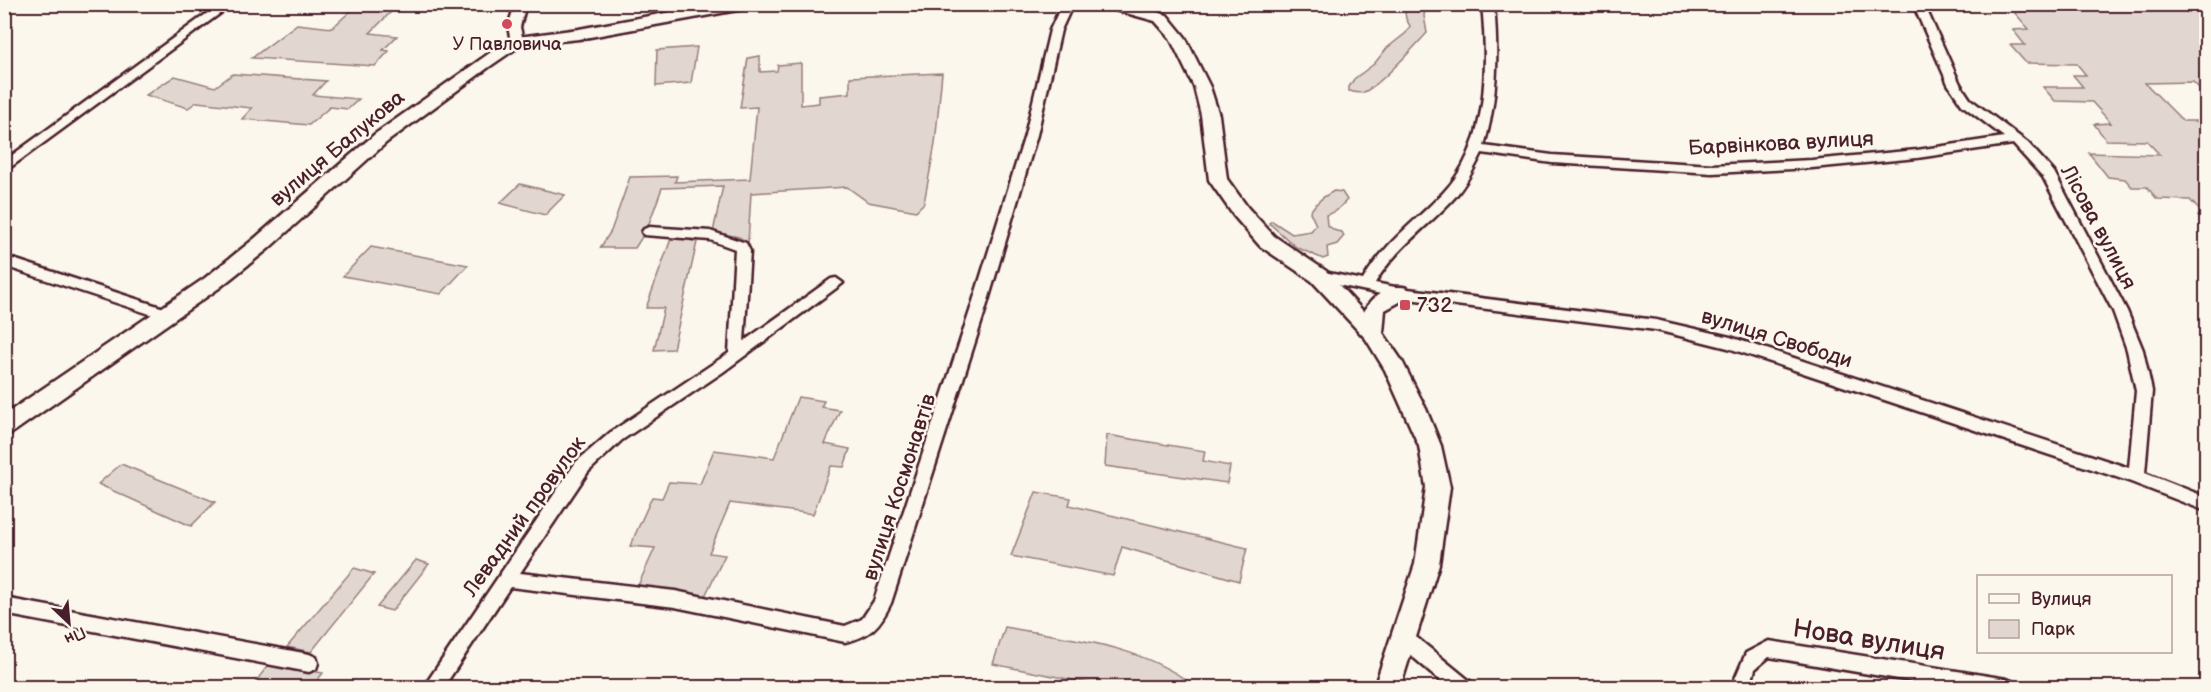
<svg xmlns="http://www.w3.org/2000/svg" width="2211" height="692" viewBox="0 0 2211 692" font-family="'Balsamiq Sans',sans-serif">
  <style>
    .green { fill: #e2d7d0; stroke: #967b7e; stroke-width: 1.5 }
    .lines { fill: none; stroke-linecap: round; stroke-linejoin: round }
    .stream { stroke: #907477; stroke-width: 4 }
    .street-casing { stroke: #4a1f2b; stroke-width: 5 }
    .secondary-casing { stroke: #4a1f2b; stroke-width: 5 }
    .street { fill: #fbf7ec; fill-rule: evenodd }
    .secondary { fill: #fbf7ec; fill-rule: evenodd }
    .poi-dot { fill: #d1495b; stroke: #fbf7ec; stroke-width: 2 }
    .labels { text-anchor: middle; stroke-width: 5; stroke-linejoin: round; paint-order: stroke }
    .far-poi-label { font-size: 18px; fill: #4a1f2b; stroke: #fbf7ec }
    .street-label { font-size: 21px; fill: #4a1f2b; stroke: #fbf7ec }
    .poi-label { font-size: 21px; fill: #4a1f2b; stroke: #fbf7ec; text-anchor: start }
    .near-street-label { font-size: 26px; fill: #4a1f2b; stroke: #fbf7ec }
  </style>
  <rect width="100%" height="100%" fill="#fbf7ec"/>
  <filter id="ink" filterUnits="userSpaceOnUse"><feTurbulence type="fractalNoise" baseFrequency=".0167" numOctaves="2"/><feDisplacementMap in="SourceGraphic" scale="12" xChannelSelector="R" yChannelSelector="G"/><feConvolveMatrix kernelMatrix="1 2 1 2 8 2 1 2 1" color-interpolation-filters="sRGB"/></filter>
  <g filter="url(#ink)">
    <g class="green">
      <path d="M1404,5H1426L1424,16L1427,33C1414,47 1380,86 1364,92C1358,94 1355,92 1349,91V87L1354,79L1374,64L1387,48L1406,33L1410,26L1406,19Z"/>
      <polygon points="2027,5 2206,5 2206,95 2193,82 2145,83 2183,121 2206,121 2206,226 2198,216 2204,215 2190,200 2157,199 2147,187 2132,187 2125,179 2108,177 2089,153 2160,155 2147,141 2106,140 2094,124 2111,123 2092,102 2055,101 2043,87 2083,87 2073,75 2086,75 2077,64 2026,63 2010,45 2025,45 2013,30 2029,29 2013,11 2033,10"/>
      <polygon points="355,7 394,9 370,33 397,36 383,50 389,51 375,66 252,58 297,24 332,28"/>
      <polygon points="697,47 691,83 656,86 657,50"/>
      <polygon points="760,56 760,72 777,71 778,65 801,63 801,105 819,103 819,96 850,93 850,77 942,73 935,144 924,203 916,211 868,202 847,187 751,193 748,243 739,237 713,232 723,186 662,188 647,229 635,248 600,248 611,231 630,177 677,176 675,182 750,179 757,107 740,108 748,58"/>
      <polygon points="233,74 326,81 313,95 359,99 348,109 330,107 309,125 242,119 252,108 197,102 188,108 146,95 175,76 215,87"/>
      <polygon points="520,184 565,195 545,215 500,203"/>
      <path d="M1334,191L1342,192L1347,200L1336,211L1326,215L1327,225L1336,231L1342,232L1344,236L1337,244L1327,247L1328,257L1323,259L1296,247L1269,223L1272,221L1292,234L1311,231L1316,225L1310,212C1317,201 1323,197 1334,191Z"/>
      <polygon points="672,236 697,242 673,349 654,350 664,308 646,308"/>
      <polygon points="371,247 468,265 441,294 343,276"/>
      <polygon points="798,397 824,401 821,407 840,410 825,444 850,449 844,467 831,466 813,514 730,503 709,553 725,555 704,598 636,590 655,548 630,546 652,497 662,498 669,482 700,484 714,450 774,458"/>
      <polygon points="1107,435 1205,451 1203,461 1230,466 1227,483 1105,466"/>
      <polygon points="121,464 215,502 191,526 98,484"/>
      <polygon points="1036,492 1071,498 1069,505 1247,548 1239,581 1122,547 1113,576 1011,556"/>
      <polygon points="416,560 429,564 392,611 377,607"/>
      <polygon points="354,568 374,574 311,652 287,647"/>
      <path d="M1005,627C1070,639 1139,644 1193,685L1192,688L1108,687L993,664Z"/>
      <polygon points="269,664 323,673 312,687 251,688"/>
    </g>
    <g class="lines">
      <polyline class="stream" points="2200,4 2206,10"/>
      <g class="street-casing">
        <g id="street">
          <polygon points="220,4 233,4 4,172 4,161"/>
          <polygon points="515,4 526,4 520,27 523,41 517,44 511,41 508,27"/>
          <path d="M1062,4H1073L1061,30L1037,135L985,311L891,603C880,626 870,637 845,642L675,607L510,587L443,688H423L576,462L611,432L729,353L735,249L710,240L644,235L642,232L644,229L649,227L710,231L746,243L750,251L744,341L831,279L836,278L843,283L723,372L622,440L588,472L520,573L675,591L845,626L862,619L874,601L970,311L1025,135L1050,30Z"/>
          <path d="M1482,4H1494C1498,52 1498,99 1484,146L1552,155L1712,165L1812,160L1917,150L2004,137L1962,105L1948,84L1913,4H1924L1960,84L1970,99L2028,143L2054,172L2127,311L2143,350L2152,391L2145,473L2206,497V511L2131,482L1728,348L1656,330L1400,298L1314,280L1312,276L1314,272L1319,271L1363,280C1385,242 1414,223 1443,193C1489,145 1488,66 1482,4ZM2013,144L2043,177L2113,311L2127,350L2136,391L2129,468L1730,337L1656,320L1400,288L1375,283C1396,247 1428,227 1455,197C1466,184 1474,169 1482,153L1552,163L1712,173L1812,168L1917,158Z"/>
          <polygon points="4,256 173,311 175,315 168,320 4,266"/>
          <polygon points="4,598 309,654 316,657 318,663 316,669 309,672 4,614"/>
          <polygon points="1405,631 1411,633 1471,682 1473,688 1449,688 1399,645 1396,639 1399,633"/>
          <polygon points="1769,641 2007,679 2014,682 2016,688 1951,688 1769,657 1755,669 1750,688 1731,688 1746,653"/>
        </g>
      </g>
      <g class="secondary-casing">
        <g id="secondary">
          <polygon points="714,4 750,4 743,9 579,39 521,45 489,67 387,142 268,249 219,288 12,433 4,436 4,415 205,278 254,239 375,134 511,38 579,29"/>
          <path d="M1103,4H1130L1167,15L1185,37L1210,87L1219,115L1227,179L1248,208L1274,236L1326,271L1364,312C1372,296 1390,283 1407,288L1410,293L1407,298L1385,310L1383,333L1402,361L1426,409L1441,446L1450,487L1439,564L1400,688H1374L1415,564L1426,487L1419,446L1385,370L1366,339L1312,281L1260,246L1234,216L1209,180L1201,115L1194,87L1170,38L1155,21L1104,7Z"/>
        </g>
      </g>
      <use href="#street" class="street"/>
      <use href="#secondary" class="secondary"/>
    </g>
  </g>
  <g class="poi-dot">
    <circle cx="507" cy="24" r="6"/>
    <rect x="1399" y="299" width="12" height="12" rx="3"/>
  </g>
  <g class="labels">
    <g class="far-poi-label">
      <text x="507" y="50">У Павловича</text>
    </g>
    <g class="street-label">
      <text transform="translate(1781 143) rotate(-3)" y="7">Барвінкова вулиця</text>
      <text transform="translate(337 148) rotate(-40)" y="7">вулиця Балукова</text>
      <text transform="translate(2099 227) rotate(62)" y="7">Лісова вулиця</text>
      <text transform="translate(1777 338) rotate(17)" y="7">вулиця Свободи</text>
      <text transform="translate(899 487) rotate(-72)" y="7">вулиця Космонавтів</text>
      <text transform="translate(524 516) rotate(-54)" y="7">Левадний провулок</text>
    </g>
    <g class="poi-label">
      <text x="1417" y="312">732</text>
    </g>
    <g class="near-street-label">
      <text transform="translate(1869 639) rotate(9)" y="9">Нова вулиця</text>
    </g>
  </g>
  <rect width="2211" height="692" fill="none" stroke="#fbf7ec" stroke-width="24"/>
  <rect x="12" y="12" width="2187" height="668" fill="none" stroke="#4a1f2b" stroke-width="2" filter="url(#ink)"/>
  <rect x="1977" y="575" width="195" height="78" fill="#fbf7ec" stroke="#b4a19f" stroke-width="1.5"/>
  <rect x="1989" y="594" width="30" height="9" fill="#fbf7ec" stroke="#b4a19f" stroke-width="1.5"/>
  <text x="2031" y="605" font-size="18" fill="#4a1f2b">Вулиця</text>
  <rect x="1989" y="620" width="30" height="18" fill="#e2d7d0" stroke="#b4a19f" stroke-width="1.5"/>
  <text x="2031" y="635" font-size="18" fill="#4a1f2b">Парк</text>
  <g transform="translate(69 623) rotate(154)" stroke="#fbf7ec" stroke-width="4.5" paint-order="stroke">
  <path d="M0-4.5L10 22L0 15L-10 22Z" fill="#4a1f2b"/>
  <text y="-9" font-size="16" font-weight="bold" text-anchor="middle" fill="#4a1f2b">Пн</text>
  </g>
</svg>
